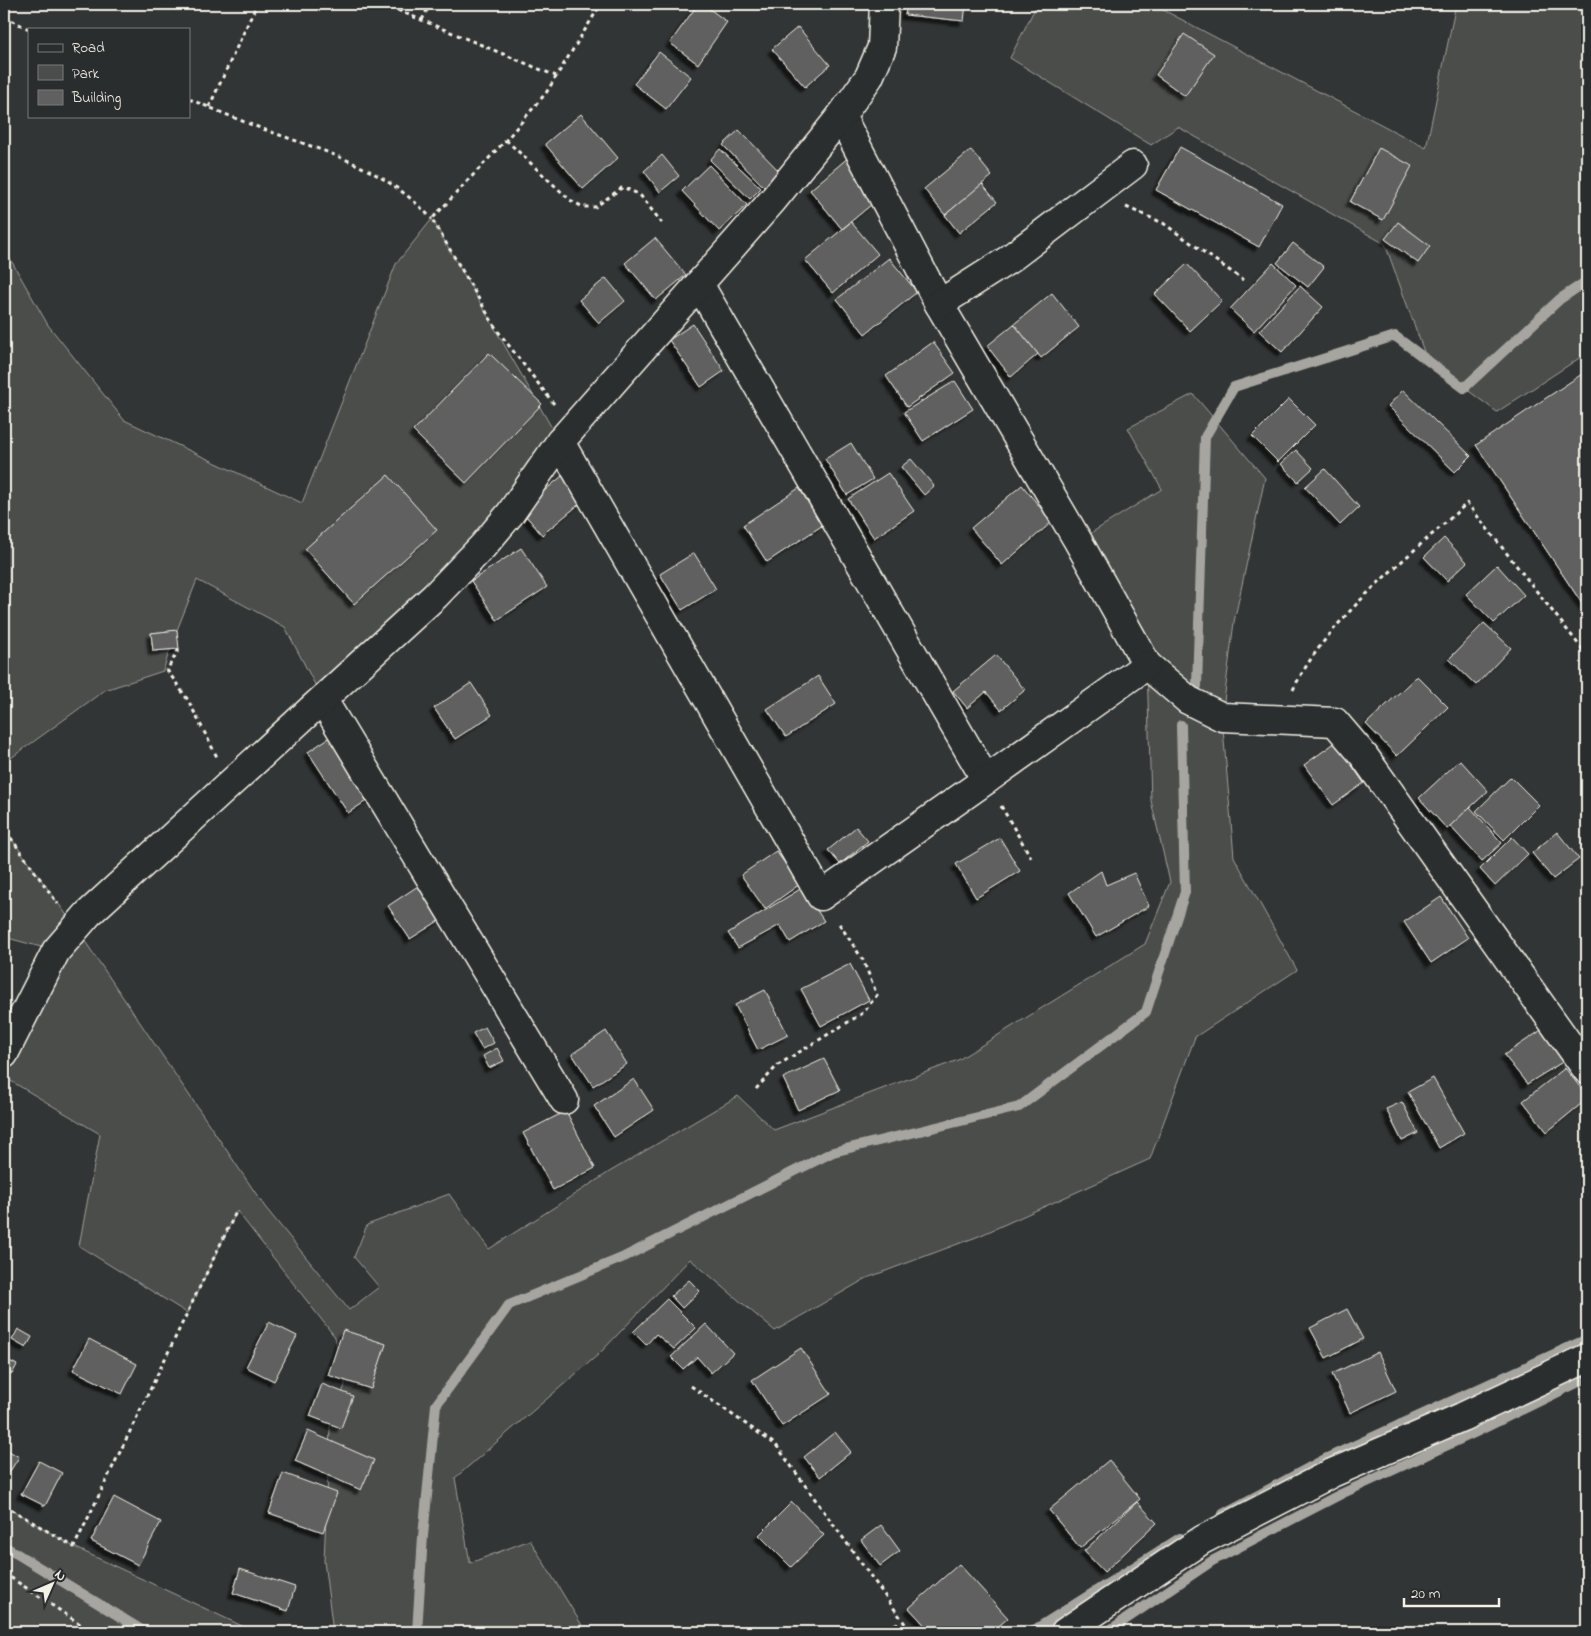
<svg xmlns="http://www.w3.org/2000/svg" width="1591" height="1636" viewBox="0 0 1591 1636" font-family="'Indie Flower',sans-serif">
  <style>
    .green { fill: #4b4d4c; stroke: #a09f9a }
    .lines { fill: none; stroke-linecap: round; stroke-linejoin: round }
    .stream { stroke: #a6a5a0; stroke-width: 10 }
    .building { fill: #5f605f; stroke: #f4f1e8; filter: url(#shadow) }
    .street-casing { stroke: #f4f1e8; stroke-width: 31 }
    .path { stroke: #f4f1e8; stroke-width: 3; stroke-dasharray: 4 4; stroke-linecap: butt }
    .street { stroke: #2a2d2e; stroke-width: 28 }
  </style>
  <defs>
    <filter id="shadow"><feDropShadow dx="-4.5" dy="4.5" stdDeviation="1" flood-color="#0009"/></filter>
  </defs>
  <rect width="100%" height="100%" fill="#323535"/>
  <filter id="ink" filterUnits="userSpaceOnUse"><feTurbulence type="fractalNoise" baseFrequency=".02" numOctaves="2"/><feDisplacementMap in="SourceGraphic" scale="10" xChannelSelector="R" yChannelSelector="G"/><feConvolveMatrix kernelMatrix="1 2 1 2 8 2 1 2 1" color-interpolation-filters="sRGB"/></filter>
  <g filter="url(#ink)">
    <g class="green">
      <polygon points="1037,4 1152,4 1426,148 1456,4 1587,4 1587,353 1497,412 1427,360 1385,244 1178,127 1151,145 1010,58"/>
      <polygon points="432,219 560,442 533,482 323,700 285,627 197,580 177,630 151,633 153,651 170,649 163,671 105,690 4,763 4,248 48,325 124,420 302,503 396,264"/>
      <polygon points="1193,394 1265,478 1234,622 1222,717 1234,857 1297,970 1195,1037 1150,1159 979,1236 867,1278 775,1331 690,1259 599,1354 455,1478 470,1563 530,1540 583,1627 573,1632 333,1632 324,1561 330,1427 345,1385 335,1337 237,1211 187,1313 79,1246 100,1134 4,1077 4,1054 56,951 4,937 4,832 6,831 76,928 265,1207 349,1310 379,1287 354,1257 367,1225 449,1194 489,1249 611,1171 738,1096 774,1130 958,1060 1145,944 1170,882 1151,801 1147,665 1078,541 1162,489 1128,428"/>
      <polygon points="4,1505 74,1547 255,1632 4,1632"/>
    </g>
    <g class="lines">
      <g class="stream">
        <polyline points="1197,686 1205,437 1234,387 1395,336 1464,388 1560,299 1587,281"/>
        <polyline points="1223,1514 1327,1458 1587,1339"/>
        <polyline points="4,1546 145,1632"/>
        <polyline points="417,1632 423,1536 436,1405 509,1305 624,1257 833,1152 1019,1107 1146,1012 1185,892 1181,725"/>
        <polyline points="1031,1632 1180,1538"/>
        <polyline points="1107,1632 1212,1561 1341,1494 1474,1433 1587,1378"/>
      </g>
    </g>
    <g class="building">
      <polygon points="698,4 703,4 727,22 698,64 670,43"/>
      <polygon points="907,4 966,4 964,21 905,15"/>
      <polygon points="798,27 830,65 805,87 772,49"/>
      <polygon points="1184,34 1214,54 1185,96 1156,75"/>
      <polygon points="659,52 691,77 666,109 634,84"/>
      <polygon points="581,114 618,158 583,189 545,144"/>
      <polygon points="739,130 780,172 765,188 723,145"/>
      <polygon points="1180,147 1282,204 1259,247 1156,190"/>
      <polygon points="1379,148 1412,166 1383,220 1350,202"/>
      <polygon points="720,149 761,188 750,199 710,160"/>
      <polygon points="971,150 992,176 945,215 924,189"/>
      <polygon points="662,155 679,176 660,192 644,171"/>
      <polygon points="850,156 883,195 842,229 810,190"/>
      <polygon points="709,165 747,205 719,231 682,191"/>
      <polygon points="982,184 997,202 959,233 945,215"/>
      <polygon points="851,222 878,254 833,293 805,260"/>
      <polygon points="1398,222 1430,246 1418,263 1385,239"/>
      <polygon points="655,238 686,275 656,300 625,263"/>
      <polygon points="1293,243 1324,267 1308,287 1277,263"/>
      <polygon points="889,258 917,292 865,334 837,299"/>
      <polygon points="1273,263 1296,285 1254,331 1230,309"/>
      <polygon points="1187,264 1222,301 1190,331 1155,294"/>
      <polygon points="606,278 625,301 599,323 579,300"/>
      <polygon points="1300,286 1323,307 1282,352 1259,331"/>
      <polygon points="1052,293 1079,327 1041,358 1014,324"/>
      <polygon points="693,324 724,371 701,387 669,340"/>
      <polygon points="1014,324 1038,354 1011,377 987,346"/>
      <polygon points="933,342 955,373 907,407 886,376"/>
      <polygon points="489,353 542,404 466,483 413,431"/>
      <polygon points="1582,374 1587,383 1587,611 1476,445"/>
      <polygon points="955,381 973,409 923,441 904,412"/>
      <polygon points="1403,390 1471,456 1455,472 1388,406"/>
      <polygon points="1289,399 1315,425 1278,462 1252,436"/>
      <polygon points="851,443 873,479 847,495 825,459"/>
      <polygon points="1296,450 1313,468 1298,482 1281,464"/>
      <polygon points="911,459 934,486 924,495 901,467"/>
      <polygon points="1325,469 1359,507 1340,525 1305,487"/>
      <polygon points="567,472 588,497 542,535 521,510"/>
      <polygon points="888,473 914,511 874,538 848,499"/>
      <polygon points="388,475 437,530 354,604 305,549"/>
      <polygon points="1022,485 1052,522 1002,565 971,528"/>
      <polygon points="799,488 823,525 767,562 743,525"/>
      <polygon points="1444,538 1467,562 1447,581 1424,557"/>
      <polygon points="521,548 547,587 497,620 471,581"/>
      <polygon points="694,553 716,589 682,610 660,574"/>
      <polygon points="1497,565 1524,595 1494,623 1466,594"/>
      <polygon points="1484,623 1511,648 1476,685 1449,659"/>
      <polygon points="177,630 179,649 153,651 151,633"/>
      <polygon points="996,655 1025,690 1001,710 986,692 967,708 953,691"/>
      <polygon points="818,676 836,704 786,737 767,709"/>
      <polygon points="1417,676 1448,707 1397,756 1366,724"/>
      <polygon points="471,683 492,715 455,739 434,708"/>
      <polygon points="342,729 383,790 348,813 308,752"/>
      <polygon points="1336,742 1364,783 1333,805 1304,765"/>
      <polygon points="1460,760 1488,791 1447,829 1419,798"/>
      <polygon points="1511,777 1539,805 1504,840 1476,811"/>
      <polygon points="1470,807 1502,843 1482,861 1450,826"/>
      <polygon points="856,827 868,841 840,864 828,850"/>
      <polygon points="1557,832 1579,859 1553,879 1532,853"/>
      <polygon points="1512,837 1528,854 1495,886 1480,869"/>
      <polygon points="1000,838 1020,871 976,898 956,864"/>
      <polygon points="776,851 800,884 765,909 741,875"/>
      <polygon points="1101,871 1106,885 1134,873 1149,906 1096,937 1069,893"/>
      <polygon points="436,874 459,908 410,939 388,906"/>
      <polygon points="802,888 824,921 790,942 780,925 738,948 728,933"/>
      <polygon points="1441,897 1468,938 1431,963 1404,922"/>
      <polygon points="850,964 869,1000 821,1026 801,989"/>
      <polygon points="765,990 788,1035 758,1050 735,1005"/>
      <polygon points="485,1027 494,1043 482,1049 473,1033"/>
      <polygon points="1543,1029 1564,1061 1527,1084 1504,1055"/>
      <polygon points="606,1031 627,1064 593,1086 572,1054"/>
      <polygon points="497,1048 504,1061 489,1068 483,1056"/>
      <polygon points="824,1059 840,1090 798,1110 783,1078"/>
      <polygon points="1565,1068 1587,1096 1587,1099 1547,1132 1523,1101"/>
      <polygon points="1433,1078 1464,1133 1439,1148 1408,1092"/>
      <polygon points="634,1079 654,1110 614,1137 594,1106"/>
      <polygon points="1402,1102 1418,1133 1402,1141 1386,1109"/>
      <polygon points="566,1111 595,1168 553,1190 523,1133"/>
      <polygon points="689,1280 700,1291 682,1308 671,1296"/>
      <polygon points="667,1299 696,1328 674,1349 656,1334 646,1345 633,1332"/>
      <polygon points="1347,1309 1363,1339 1326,1358 1310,1328"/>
      <polygon points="269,1322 297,1336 274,1381 246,1367"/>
      <polygon points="706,1324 733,1353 711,1373 697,1357 683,1369 671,1357"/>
      <polygon points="18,1329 32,1337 26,1348 12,1340"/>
      <polygon points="343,1330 386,1344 371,1389 328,1375"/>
      <polygon points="89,1339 137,1364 122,1394 73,1370"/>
      <polygon points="801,1348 831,1394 782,1426 752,1380"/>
      <polygon points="1378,1352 1396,1391 1350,1413 1332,1374"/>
      <polygon points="4,1358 17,1365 12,1374 4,1369"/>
      <polygon points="322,1384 353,1396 341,1428 310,1416"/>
      <polygon points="308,1431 374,1460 361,1490 295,1461"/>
      <polygon points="835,1432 851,1452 820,1477 804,1457"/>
      <polygon points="4,1448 19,1457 7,1476 4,1474"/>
      <polygon points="1109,1460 1140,1499 1080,1548 1049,1510"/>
      <polygon points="39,1461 62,1473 45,1506 21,1494"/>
      <polygon points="283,1473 337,1493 323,1532 269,1513"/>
      <polygon points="114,1497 161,1522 138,1565 91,1541"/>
      <polygon points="792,1502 824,1535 791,1567 759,1535"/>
      <polygon points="1137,1502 1157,1523 1104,1572 1084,1551"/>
      <polygon points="881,1525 900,1551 880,1566 861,1540"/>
      <polygon points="959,1564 1008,1618 992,1632 931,1632 909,1608"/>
      <polygon points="240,1569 295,1587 288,1611 233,1593"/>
      <polygon points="897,1622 904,1632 882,1632"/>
    </g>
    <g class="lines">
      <g class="street-casing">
        <g id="street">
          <polyline points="841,116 939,304 1078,541 1147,665 1188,700 1222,717 1335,722 1364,756 1587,1070"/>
          <polyline points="699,284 986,780 1147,665"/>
          <polyline points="939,304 1008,260 1133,165"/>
          <polyline points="560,442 821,896 986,780"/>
          <polyline points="323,700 564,1100"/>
          <polyline points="4,1054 56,951 88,914 435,596 483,546 510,514 560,442 773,200 841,116 869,77 882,47 884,4"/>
          <polyline points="1065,1632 1202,1540 1332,1473 1462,1417 1587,1358"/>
        </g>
      </g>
      <g class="path">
        <polyline points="383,4 556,76"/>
        <polyline points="754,4 755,4"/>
        <polyline points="4,17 29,29"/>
        <polyline points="422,20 430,4"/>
        <path d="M189,99C214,109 238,120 263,129C328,153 383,166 432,219"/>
        <polyline points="209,107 257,4"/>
        <polyline points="506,140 570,200 583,207 595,207 623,187 640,195 662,223"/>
        <polyline points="1126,207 1163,223 1243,280"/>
        <polyline points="554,404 497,330 432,219 506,140 546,93 601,4"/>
        <polyline points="179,649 167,670 188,700 217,757"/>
        <path d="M1293,690C1328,617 1408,558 1467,503L1587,655"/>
        <polyline points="1001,806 1032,859"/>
        <polyline points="6,831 58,904"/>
        <polyline points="756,1089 778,1065 863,1013 877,995 863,960 838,922"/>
        <polyline points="691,1386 776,1445 911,1632"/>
        <polyline points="4,1505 74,1547 237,1210"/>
        <polyline points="4,1573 92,1632"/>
      </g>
      <use href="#street" class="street"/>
    </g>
  </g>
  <rect width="1591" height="1636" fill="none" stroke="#2a2d2e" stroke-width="20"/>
  <rect x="10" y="10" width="1571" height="1616" fill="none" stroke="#f4f1e8" stroke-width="2" filter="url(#ink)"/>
  <rect x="28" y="28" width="162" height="90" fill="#2a2d2e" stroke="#7b7b78"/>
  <rect x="38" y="44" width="25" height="8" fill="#2a2d2e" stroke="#7b7b78"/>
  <text x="72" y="52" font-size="15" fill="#f4f1e8">Road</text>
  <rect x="38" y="65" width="25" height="15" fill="#4b4d4c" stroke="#7b7b78"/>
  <text x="72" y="78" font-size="15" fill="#f4f1e8">Park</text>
  <rect x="38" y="90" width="25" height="15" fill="#5f605f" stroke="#7b7b78"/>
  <text x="72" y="102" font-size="15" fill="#f4f1e8">Building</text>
  <g transform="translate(52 1584) rotate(45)" stroke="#2a2d2e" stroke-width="4" paint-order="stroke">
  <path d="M0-4L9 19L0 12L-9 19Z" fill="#f4f1e8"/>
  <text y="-8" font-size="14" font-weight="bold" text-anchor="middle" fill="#f4f1e8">N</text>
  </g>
  <path d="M1404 1598v8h95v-8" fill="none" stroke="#f4f1e8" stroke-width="2.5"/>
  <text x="1411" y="1598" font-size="15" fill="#f4f1e8" stroke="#2a2d2e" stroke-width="4" paint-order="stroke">20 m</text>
</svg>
